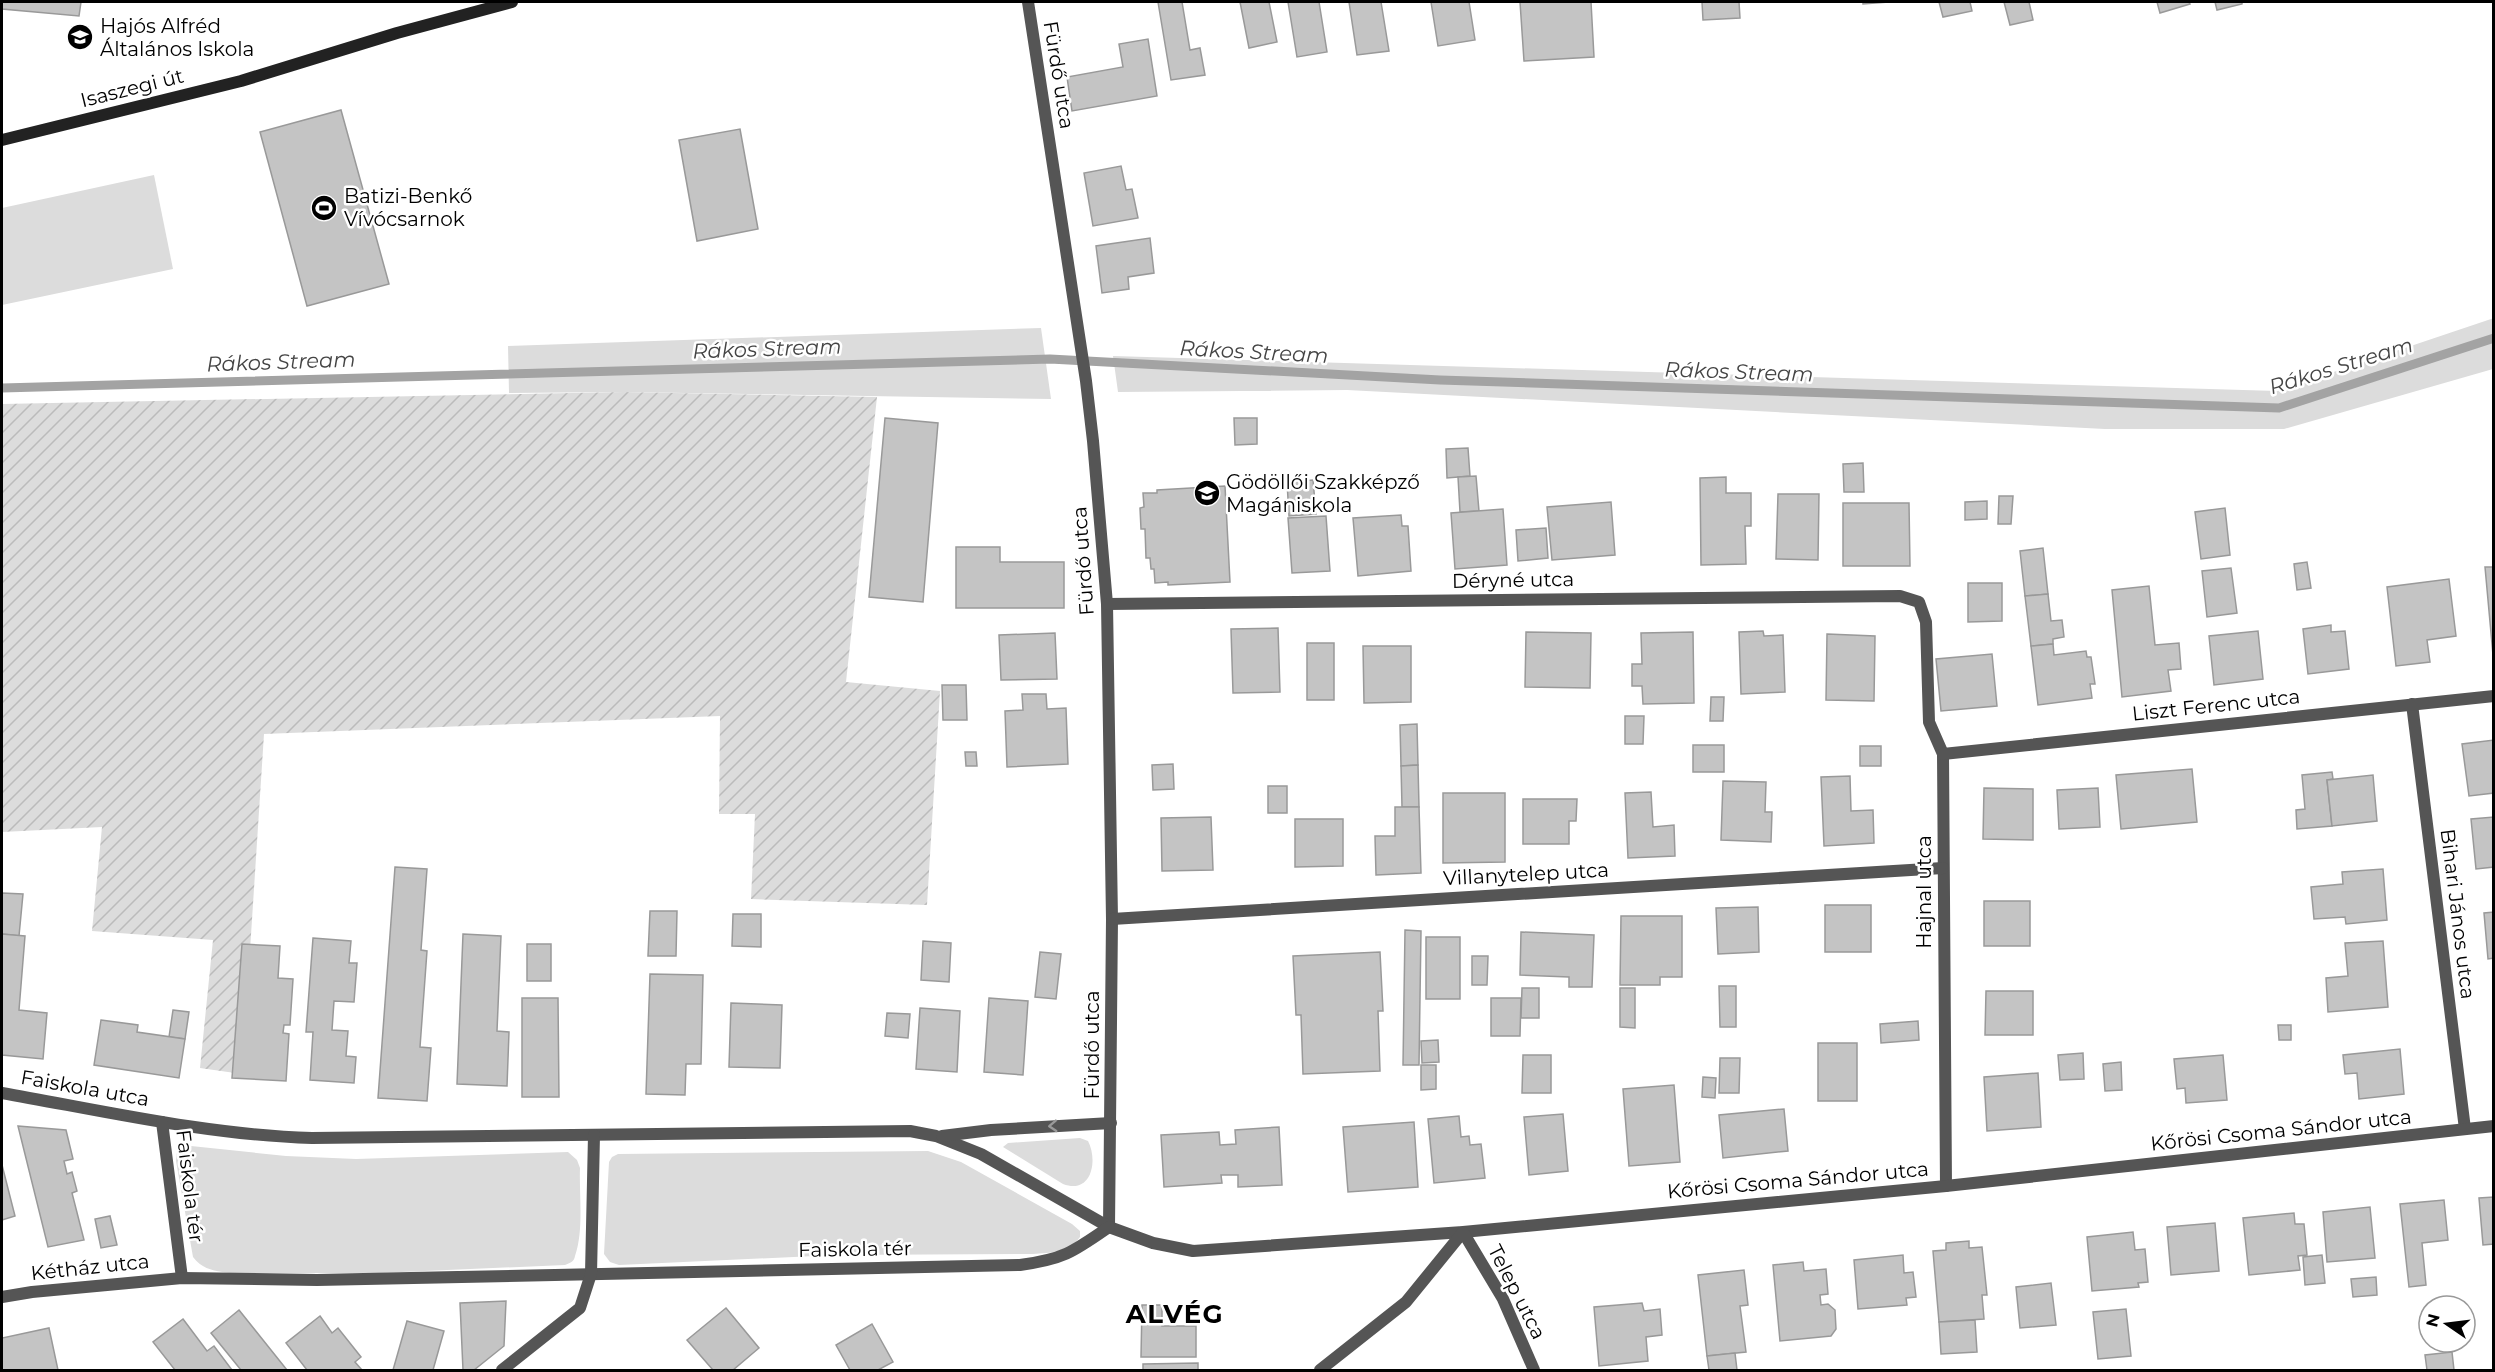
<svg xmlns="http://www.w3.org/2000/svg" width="2495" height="1372" viewBox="0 0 2495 1372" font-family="Montserrat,sans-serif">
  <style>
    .grass { fill: #dcdcdc }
    .garden { fill: url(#garden-furrows) }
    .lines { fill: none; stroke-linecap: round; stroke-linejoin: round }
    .stream { stroke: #a3a3a3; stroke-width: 9 }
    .building { fill: #c4c4c4; stroke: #999; stroke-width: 1.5 }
    .minor { stroke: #555; stroke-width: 12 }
    .secondary { stroke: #222; stroke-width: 12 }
    .oneway { stroke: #999 }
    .labels { text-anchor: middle; stroke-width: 5; stroke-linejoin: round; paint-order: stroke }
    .poi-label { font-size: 20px; fill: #000; stroke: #fff; text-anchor: start }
    .street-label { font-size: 20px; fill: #000; stroke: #fff }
    .water-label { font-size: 21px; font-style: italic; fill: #444; stroke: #fff }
    .district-label { font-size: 26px; font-weight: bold; letter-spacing: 1.5px; fill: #000; stroke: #fff }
  </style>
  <defs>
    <pattern id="garden-furrows" width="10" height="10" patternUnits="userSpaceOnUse" patternTransform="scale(1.5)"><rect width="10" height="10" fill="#dcdcdc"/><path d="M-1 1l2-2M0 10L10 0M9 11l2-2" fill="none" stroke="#bbb"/></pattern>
  </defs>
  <rect width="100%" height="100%" fill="#fff"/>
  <g class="grass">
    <polygon points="154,175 173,269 2,305 2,208"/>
    <polygon points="2494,318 2493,369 2284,429 2105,429 1347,390 1118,392 1113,356 2277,391"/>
    <polygon points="1041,328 1051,399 623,392 509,393 508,346"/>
    <path d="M1080,1138L1088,1141C1098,1160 1092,1195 1063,1184L1003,1147L1008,1143Z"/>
    <path d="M191,1146L286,1156L356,1159L568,1152L577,1160L580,1168C579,1196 584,1230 575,1256C574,1262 570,1263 565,1265L378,1273H230C215,1271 203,1270 193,1257L176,1161L177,1152Z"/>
    <path d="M928,1151L961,1162L1072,1224L1080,1231V1237C1069,1252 1050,1253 1033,1254L836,1255L619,1265L610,1262L604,1254L609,1162L612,1157L618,1154Z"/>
  </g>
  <polygon class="garden" points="623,392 877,397 846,682 940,691 927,905 751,899 755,814 719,814 720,716 264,734 242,1074 200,1068 213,940 92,931 102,827 2,832 2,404"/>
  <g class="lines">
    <polyline class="stream" points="2,388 1050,359 1440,380 2279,408 2494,338"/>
  </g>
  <g class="building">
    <polygon points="2,2 81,2 79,16 2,9"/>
    <polygon points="1158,2 1182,2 1190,50 1200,48 1205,75 1171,80"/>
    <polygon points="1240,2 1269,2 1277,42 1249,48"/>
    <polygon points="1288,2 1319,2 1327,52 1297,57"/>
    <polygon points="1349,2 1381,2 1389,51 1357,55"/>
    <polygon points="1431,2 1469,2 1475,40 1438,46"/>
    <polygon points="1520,2 1591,2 1594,57 1524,61"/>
    <polygon points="1702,2 1739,2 1740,18 1703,20"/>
    <polygon points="1863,2 1889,2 1863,4"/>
    <polygon points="1939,2 1970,2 1972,11 1943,17"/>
    <polygon points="2004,2 2029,2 2033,20 2010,25"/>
    <polygon points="2157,2 2189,2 2190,4 2160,13"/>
    <polygon points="2215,2 2242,2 2242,4 2217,10"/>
    <polygon points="1148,39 1157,96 1072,111 1067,77 1123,67 1119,44"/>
    <polygon points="341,110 389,284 307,306 260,132"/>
    <polygon points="740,129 758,229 697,241 679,140"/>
    <polygon points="1121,166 1126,190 1132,189 1138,218 1093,226 1084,173"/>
    <polygon points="1150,238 1154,273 1128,277 1129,289 1102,293 1096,246"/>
    <polygon points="885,418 938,423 923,602 869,597"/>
    <polygon points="1234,418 1257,418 1257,444 1235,445"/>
    <polygon points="1468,448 1470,476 1447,478 1446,449"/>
    <polygon points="1863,463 1864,492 1844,492 1843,464"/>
    <polygon points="1476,476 1479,511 1460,512 1458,477"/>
    <polygon points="1726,477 1726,493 1751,493 1751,526 1745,526 1746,564 1701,565 1700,478"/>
    <polygon points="1313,480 1316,514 1289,516 1287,482"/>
    <polygon points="1225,486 1230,582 1168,585 1168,582 1155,583 1154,569 1151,569 1150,558 1146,558 1145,529 1141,529 1140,508 1144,507 1143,493 1157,493 1157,490"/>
    <polygon points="1778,494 1819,494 1818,560 1776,559"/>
    <polygon points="1999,496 2013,496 2011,524 1998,524"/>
    <polygon points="1987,501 1987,519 1965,520 1965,502"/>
    <polygon points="1611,502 1615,555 1552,560 1547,507"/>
    <polygon points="1843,503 1909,503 1910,566 1843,566"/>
    <polygon points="2225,508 2230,555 2201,559 2195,512"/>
    <polygon points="1503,509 1507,565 1455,569 1451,513"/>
    <polygon points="1401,515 1402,526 1408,526 1411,571 1358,576 1353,518"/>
    <polygon points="1326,516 1330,571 1292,573 1288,518"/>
    <polygon points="1546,528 1548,558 1518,561 1516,530"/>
    <polygon points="956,547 1000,547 1000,562 1064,562 1064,608 956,608"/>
    <polygon points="2043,548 2048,594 2025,596 2020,551"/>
    <polygon points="2307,562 2311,588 2297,590 2294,564"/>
    <polygon points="2485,567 2494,567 2493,655"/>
    <polygon points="2231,568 2237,613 2207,617 2202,571"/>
    <polygon points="2449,579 2456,636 2427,640 2430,662 2396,666 2387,587"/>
    <polygon points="1968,583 2002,583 2002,621 1968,622"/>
    <polygon points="2149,586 2155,645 2179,643 2181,669 2168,670 2171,691 2122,697 2112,590"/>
    <polygon points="2048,594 2051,621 2062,620 2064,637 2053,639 2053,644 2031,646 2025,596"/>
    <polygon points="2331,625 2331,632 2345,631 2349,669 2308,674 2303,629"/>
    <polygon points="1278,628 1280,692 1233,693 1231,629"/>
    <polygon points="1763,631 1764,636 1783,635 1785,692 1741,694 1739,632"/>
    <polygon points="2258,631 2263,679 2214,685 2209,636"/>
    <polygon points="1526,632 1591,633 1590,688 1525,687"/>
    <polygon points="1693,632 1694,703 1643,704 1642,686 1632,686 1632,664 1642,664 1641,633"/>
    <polygon points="1055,633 1057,679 1001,680 999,635"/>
    <polygon points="1827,634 1875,636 1874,701 1826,700"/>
    <rect x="1307" y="643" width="27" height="57"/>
    <polygon points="2053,644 2054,655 2086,651 2087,657 2091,657 2095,684 2090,684 2092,698 2038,705 2031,646"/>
    <polygon points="1363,646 1411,646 1411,702 1364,703"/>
    <polygon points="1992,654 1997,706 1941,711 1936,659"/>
    <polygon points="942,685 966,685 967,720 943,720"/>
    <polygon points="1022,694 1046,694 1047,709 1066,708 1068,764 1007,767 1005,711 1023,710"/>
    <polygon points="1711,697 1724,697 1723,721 1710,721"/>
    <polygon points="1625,716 1644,716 1643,744 1625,744"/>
    <polygon points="1417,724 1418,765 1401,766 1400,725"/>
    <polygon points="2494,740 2494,793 2469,796 2462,744"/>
    <rect x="1693" y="745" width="31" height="27"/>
    <rect x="1860" y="746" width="21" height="20"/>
    <polygon points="965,752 976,752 977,766 966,766"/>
    <polygon points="1173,764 1174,789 1153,790 1152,765"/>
    <polygon points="1418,765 1419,807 1402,807 1401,766"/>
    <polygon points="2192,769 2197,822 2121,829 2116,775"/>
    <polygon points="2332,772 2333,779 2327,780 2332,826 2297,829 2296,810 2305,809 2302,775"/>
    <polygon points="2373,775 2377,821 2332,826 2327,780"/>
    <polygon points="1850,776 1851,811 1873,810 1874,843 1824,846 1821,777"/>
    <polygon points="1723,781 1766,782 1765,812 1772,812 1771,842 1721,840"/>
    <rect x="1268" y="786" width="19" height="27"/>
    <polygon points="1984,788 2033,789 2033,840 1983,839"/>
    <polygon points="2098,788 2100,827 2059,829 2057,790"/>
    <polygon points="1651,792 1653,827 1674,825 1675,856 1628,858 1625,793"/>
    <polygon points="1443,793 1505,793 1505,862 1443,863"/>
    <polygon points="1523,799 1577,799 1576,821 1569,821 1569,844 1523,844"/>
    <polygon points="1395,807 1419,807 1421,873 1376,875 1375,836 1395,836"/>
    <polygon points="1211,817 1213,870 1162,871 1161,818"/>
    <polygon points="2494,817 2494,867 2476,869 2471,819"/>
    <polygon points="1295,819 1343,819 1343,866 1295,867"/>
    <polygon points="395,867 427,869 421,950 427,951 420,1047 431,1048 427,1101 378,1098"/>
    <polygon points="2383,869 2387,920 2346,924 2345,917 2314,919 2311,887 2343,884 2342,872"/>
    <polygon points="2,893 23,894 19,936 2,934"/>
    <rect x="1984" y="901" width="46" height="45"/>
    <rect x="1825" y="905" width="46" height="47"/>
    <polygon points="1758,907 1759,952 1718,954 1716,908"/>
    <polygon points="650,911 677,911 676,956 648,956"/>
    <polygon points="2494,912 2494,958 2488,959 2484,913"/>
    <polygon points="733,914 761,914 761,947 732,946"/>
    <polygon points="1621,916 1682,916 1682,977 1660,977 1660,985 1620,985"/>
    <polygon points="1405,930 1421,931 1419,1065 1403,1065"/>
    <polygon points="1521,932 1594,935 1592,987 1569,987 1569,977 1520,975"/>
    <polygon points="2,934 25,936 19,1010 47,1013 43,1059 2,1055"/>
    <polygon points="463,934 501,936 497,1031 509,1032 507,1086 457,1084"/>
    <rect x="1426" y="937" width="34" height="62"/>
    <polygon points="313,938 351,941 349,963 357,963 354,1002 334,1001 332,1030 348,1031 346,1056 356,1057 354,1083 310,1080 313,1032 306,1032"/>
    <polygon points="923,941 951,943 949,982 921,980"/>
    <polygon points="2383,941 2388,1007 2328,1012 2326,978 2348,976 2345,943"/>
    <polygon points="242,944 280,946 278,978 293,979 290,1025 284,1025 283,1033 289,1034 286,1081 232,1078"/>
    <rect x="527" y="944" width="24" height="37"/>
    <polygon points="1040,952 1061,954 1056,999 1035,997"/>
    <polygon points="1380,952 1383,1011 1378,1011 1380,1071 1303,1074 1301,1015 1296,1015 1293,956"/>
    <polygon points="1472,956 1488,956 1487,985 1472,985"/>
    <polygon points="650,974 703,975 701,1064 686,1064 685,1095 646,1094"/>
    <polygon points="1719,986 1736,986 1736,1027 1720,1027"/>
    <polygon points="1522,988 1539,988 1539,1018 1521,1018"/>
    <polygon points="1620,988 1635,988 1635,1028 1620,1027"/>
    <polygon points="1986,991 2033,991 2033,1035 1985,1035"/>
    <polygon points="522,998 558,998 559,1097 522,1097"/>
    <polygon points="989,998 1028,1001 1023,1075 984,1072"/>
    <polygon points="1491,998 1521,998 1520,1036 1491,1036"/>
    <polygon points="731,1003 782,1005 780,1068 729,1067"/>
    <polygon points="920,1008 960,1011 957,1072 916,1069"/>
    <polygon points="173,1010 189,1012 185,1039 169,1037"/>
    <polygon points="887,1013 910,1014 908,1038 885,1036"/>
    <polygon points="101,1020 138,1025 137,1032 185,1039 179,1078 94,1065"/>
    <polygon points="1918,1021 1919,1040 1881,1043 1880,1024"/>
    <polygon points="2278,1025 2291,1025 2291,1040 2279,1040"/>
    <polygon points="1438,1040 1439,1062 1422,1063 1421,1041"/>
    <rect x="1818" y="1043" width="39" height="58"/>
    <polygon points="2400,1049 2404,1094 2359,1099 2357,1073 2345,1074 2343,1055"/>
    <polygon points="2083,1053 2084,1079 2060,1080 2058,1055"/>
    <polygon points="1523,1055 1551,1055 1551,1093 1522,1093"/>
    <polygon points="2223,1055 2227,1100 2186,1103 2185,1088 2177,1089 2174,1059"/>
    <polygon points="1720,1058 1740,1058 1739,1093 1719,1093"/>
    <polygon points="2121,1062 2122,1090 2105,1091 2103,1064"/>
    <polygon points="1421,1065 1436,1065 1436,1089 1421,1090"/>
    <polygon points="2038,1073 2041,1127 1987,1131 1984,1077"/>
    <polygon points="1703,1077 1716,1078 1715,1098 1702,1097"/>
    <polygon points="1674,1085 1680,1162 1629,1166 1623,1089"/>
    <polygon points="1784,1109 1788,1151 1723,1158 1719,1115"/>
    <polygon points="1563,1114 1568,1171 1529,1175 1524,1117"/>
    <polygon points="1459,1116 1461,1137 1469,1136 1470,1145 1481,1144 1485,1178 1434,1183 1428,1119"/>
    <polygon points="1414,1122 1418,1187 1348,1192 1343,1127"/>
    <polygon points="18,1126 66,1130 73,1159 64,1161 67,1174 72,1172 77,1191 72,1193 84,1240 48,1247"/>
    <polygon points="1279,1127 1282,1185 1238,1187 1238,1175 1221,1175 1222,1183 1164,1187 1161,1135 1219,1132 1220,1145 1236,1144 1235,1130"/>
    <polygon points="2,1165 15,1216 2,1220"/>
    <polygon points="2494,1197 2494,1244 2483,1245 2479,1198"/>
    <polygon points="2444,1200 2448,1240 2422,1243 2426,1285 2409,1287 2400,1204"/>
    <polygon points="2370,1207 2375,1258 2327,1262 2323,1212"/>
    <polygon points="2294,1213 2295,1224 2304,1224 2307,1255 2298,1256 2300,1270 2249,1275 2243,1218"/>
    <polygon points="110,1216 117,1245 101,1248 95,1219"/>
    <polygon points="2215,1223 2219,1271 2171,1275 2167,1227"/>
    <polygon points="2133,1232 2135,1250 2145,1249 2148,1282 2138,1283 2139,1287 2092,1291 2087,1237"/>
    <polygon points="1969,1241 1969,1248 1982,1247 1987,1295 1982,1295 1984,1319 1939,1322 1933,1251 1946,1250 1946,1243"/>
    <polygon points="1903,1255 1904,1273 1913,1272 1916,1297 1906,1298 1907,1305 1858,1309 1854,1260"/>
    <polygon points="2322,1255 2325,1283 2305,1285 2303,1257"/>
    <polygon points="1803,1262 1804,1271 1826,1269 1828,1294 1820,1295 1821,1305 1828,1304 1835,1310 1836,1329 1831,1336 1780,1341 1773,1265"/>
    <polygon points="1744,1270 1748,1305 1740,1306 1746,1352 1707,1356 1698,1275"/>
    <polygon points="2376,1277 2377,1295 2353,1297 2351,1279"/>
    <polygon points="2051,1283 2056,1325 2020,1328 2016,1287"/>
    <polygon points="506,1301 504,1346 474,1370 463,1370 460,1303"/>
    <polygon points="1642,1303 1644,1311 1660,1309 1662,1335 1646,1337 1648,1361 1599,1366 1594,1307"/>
    <polygon points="1142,1305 1162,1305 1162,1326 1196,1326 1196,1357 1141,1357"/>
    <polygon points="726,1308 759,1348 733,1370 713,1370 687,1340"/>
    <polygon points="2126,1309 2131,1356 2098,1359 2093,1312"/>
    <polygon points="239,1310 287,1370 241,1370 211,1333"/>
    <polygon points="320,1316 332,1333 338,1328 361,1357 355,1362 362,1370 307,1370 286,1343"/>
    <polygon points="183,1319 207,1351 214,1346 232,1370 175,1370 153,1342"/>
    <polygon points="1975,1320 1977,1352 1941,1354 1939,1322"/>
    <polygon points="407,1321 444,1331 433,1370 393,1370"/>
    <polygon points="872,1324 893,1362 878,1370 850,1370 836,1345"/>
    <polygon points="49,1328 58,1370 2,1370 2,1338"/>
    <polygon points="2452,1352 2454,1370 2427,1370 2425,1355"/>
    <polygon points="1735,1353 1737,1370 1709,1370 1707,1356"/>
    <polygon points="1198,1363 1198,1370 1143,1370 1143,1364"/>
  </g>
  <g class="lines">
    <g class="minor">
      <polyline points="1028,2 1086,381 1093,441 1107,604 1112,919 1109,1227"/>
      <polyline points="1107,604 1900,596 1919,602 1926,622 1929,722 1943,754 1946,1186"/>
      <polyline points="2412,704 2465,1129"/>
      <polyline points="1943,754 2494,696"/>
      <polyline points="1112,919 1943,868"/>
      <path d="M2,1093C104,1111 208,1135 312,1138L910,1131L936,1136L981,1154L1109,1227L1153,1243L1193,1251L1463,1232L1946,1186L2494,1126"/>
      <polyline points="162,1122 182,1278"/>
      <polyline points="942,1136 991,1130 1111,1123"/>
      <path d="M2,1297L32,1292L182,1278L317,1280L1020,1265C1064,1259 1073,1252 1109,1227"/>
      <polyline points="502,1370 580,1308 591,1274 594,1135"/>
      <polyline points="1320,1370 1406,1302 1463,1232 1503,1299 1534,1370"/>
    </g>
    <polyline class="secondary" points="2,140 241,81 397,33 512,2"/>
  </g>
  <defs><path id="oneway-chevron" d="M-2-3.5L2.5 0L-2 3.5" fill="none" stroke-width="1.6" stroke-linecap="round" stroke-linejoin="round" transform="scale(1.5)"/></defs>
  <use class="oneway" href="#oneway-chevron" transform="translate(1053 1126) rotate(177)"/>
  <defs>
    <g id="school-disc" transform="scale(1.35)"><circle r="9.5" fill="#000" stroke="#fff"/><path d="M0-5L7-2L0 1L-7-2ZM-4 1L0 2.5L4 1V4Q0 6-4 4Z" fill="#fff"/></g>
    <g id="stadium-disc" transform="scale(1.35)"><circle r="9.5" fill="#000" stroke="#fff"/><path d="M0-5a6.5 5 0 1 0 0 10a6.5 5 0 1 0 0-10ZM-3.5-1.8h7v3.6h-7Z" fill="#fff"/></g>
  </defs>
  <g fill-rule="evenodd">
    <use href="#school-disc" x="80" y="37"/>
    <use href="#stadium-disc" x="324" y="208"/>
    <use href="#school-disc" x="1207" y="493"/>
  </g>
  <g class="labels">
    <g class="poi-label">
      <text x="100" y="33">Hajós Alfréd<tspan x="100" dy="23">Általános Iskola</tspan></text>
      <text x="344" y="203">Batizi-Benkő<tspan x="344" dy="23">Vívócsarnok</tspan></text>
      <text x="1226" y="489">Gödöllői Szakképző<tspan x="1226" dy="23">Magániskola</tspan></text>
    </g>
    <g class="street-label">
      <text transform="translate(1059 75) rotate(81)" y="7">Fürdő utca</text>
      <text transform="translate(132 88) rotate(-14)" y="7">Isaszegi út</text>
      <text transform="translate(1083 561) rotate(-94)" y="7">Fürdő utca</text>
      <text transform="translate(1513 580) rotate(-1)" y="7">Déryné utca</text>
      <text transform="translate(2216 705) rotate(-6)" y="7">Liszt Ferenc utca</text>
      <text transform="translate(1526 874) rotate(-3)" y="7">Villanytelep utca</text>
      <text transform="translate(1924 892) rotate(-90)" y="7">Hajnal utca</text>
      <text transform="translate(2458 914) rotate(83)" y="7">Bihari János utca</text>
      <text transform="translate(1092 1045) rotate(-90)" y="7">Fürdő utca</text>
      <text transform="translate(85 1088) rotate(10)" y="7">Faiskola utca</text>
      <text transform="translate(2281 1130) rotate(-6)" y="7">Kőrösi Csoma Sándor utca</text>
      <text transform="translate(1798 1180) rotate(-5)" y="7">Kőrösi Csoma Sándor utca</text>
      <text transform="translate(190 1186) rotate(83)" y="7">Faiskola tér</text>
      <text transform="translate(855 1249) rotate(-1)" y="7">Faiskola tér</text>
      <text transform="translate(90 1267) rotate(-6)" y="7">Kétház utca</text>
      <text transform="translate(1517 1292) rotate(63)" y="7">Telep utca</text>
    </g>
    <g class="water-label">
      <text transform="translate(767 349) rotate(-2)" y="7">Rákos Stream</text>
      <text transform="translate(1254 352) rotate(3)" y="7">Rákos Stream</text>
      <text transform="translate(281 362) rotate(-2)" y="7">Rákos Stream</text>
      <text transform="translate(2341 366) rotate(-17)" y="7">Rákos Stream</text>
      <text transform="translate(1739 372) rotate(2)" y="7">Rákos Stream</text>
    </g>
    <g class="district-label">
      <text x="1175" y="1323">ALVÉG</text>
    </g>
  </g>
  <rect width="2495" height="1372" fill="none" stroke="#000000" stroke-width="6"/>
  <g transform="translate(2447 1324) rotate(284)"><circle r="28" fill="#ffffff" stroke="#999999" stroke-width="1.5"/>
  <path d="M0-4.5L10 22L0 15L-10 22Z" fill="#000000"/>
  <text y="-9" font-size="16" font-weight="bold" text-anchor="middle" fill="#000000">N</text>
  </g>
</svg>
